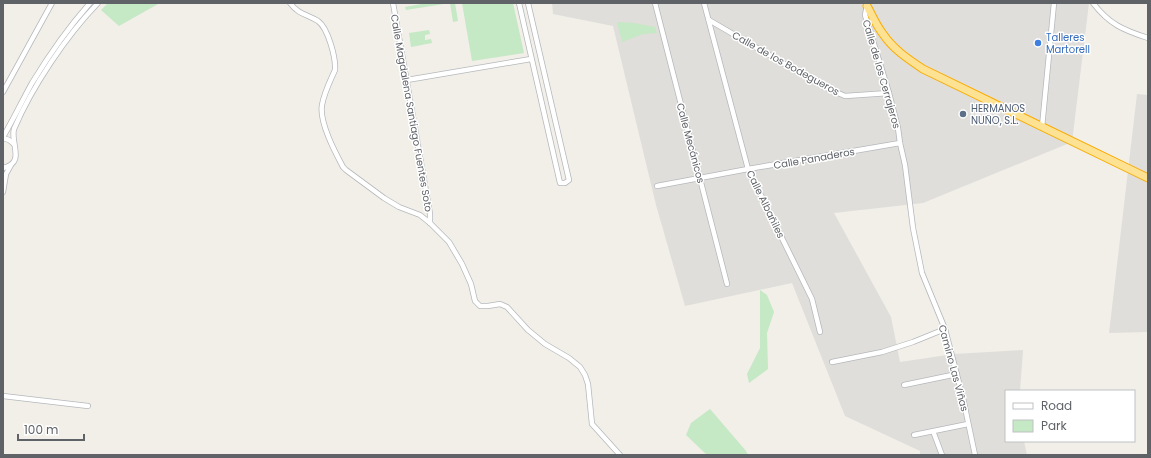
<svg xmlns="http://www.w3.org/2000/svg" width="1151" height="458" viewBox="0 0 1151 458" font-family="Poppins,sans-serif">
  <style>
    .industrial { fill: #e0deda }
    .green { fill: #c5e8c5 }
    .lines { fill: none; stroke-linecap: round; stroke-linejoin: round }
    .minor-casing { stroke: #b5b8bc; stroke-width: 6 }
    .highway-casing { stroke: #f9ab00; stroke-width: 9 }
    .minor { stroke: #fff; stroke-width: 4.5 }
    .highway { stroke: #fde293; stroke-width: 7 }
    .shop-dot { fill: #3f7fe0; stroke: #fff; stroke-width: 1.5 }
    .service-dot { fill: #5c6f8a; stroke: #fff; stroke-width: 1.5 }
    .labels { text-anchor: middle; stroke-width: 3; stroke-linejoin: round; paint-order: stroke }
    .shop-label { font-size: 10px; fill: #366cbe; stroke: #fff; text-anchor: start }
    .street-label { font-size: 10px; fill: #5f6368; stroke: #fff }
    .service-label { font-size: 10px; fill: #4e5e75; stroke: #fff; text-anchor: start }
  </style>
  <rect width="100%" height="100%" fill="#f1efe8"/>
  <g class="industrial">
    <polygon points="552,3 1089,3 1072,142 923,203 834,213 891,317 900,362 954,354 1023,350 1020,391 1006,391 1006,441 1024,441 1027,455 920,455 920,451 845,416 792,283 685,306 656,205 613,26 553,14"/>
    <polygon points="1137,94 1148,95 1148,332 1109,333"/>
  </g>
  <g class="green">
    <polygon points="108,3 157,3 158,4 119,26 101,10"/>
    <polygon points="427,3 455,3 458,21 453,22 450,3 406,10 405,7"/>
    <polygon points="462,3 513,3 524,53 472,61"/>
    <polygon points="617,22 634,23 655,27 657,33 643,34 622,42"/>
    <polygon points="429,30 430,34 425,35 425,40 431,39 432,43 411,47 409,33"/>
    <polygon points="760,290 767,295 774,312 767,333 768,369 749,383 747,374 760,348"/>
    <polygon points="710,409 746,451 748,455 707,455 686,435 691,423"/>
  </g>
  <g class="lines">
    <g class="minor-casing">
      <g id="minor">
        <path d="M290,3C299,15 307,14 318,21C328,28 336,58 335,70C330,81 324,93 322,105C319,122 335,152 343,167L346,170L384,198L399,207L420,215L430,223L449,242L462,264L471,284L475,301L480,306H488L500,304L507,307L528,330L545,344L569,358L580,367L585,375L588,384L592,424L620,455"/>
        <polyline points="393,3 430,214 430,223"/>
        <polyline points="519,3 560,183 565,183 569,180 528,3"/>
        <polyline points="655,3 727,284"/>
        <polyline points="704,3 748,169 812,299 820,332"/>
        <path d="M1093,3C1109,24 1123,30 1148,38"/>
        <polyline points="867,6 865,15 889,93 898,128 900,143 905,165 913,228 922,273 945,329 963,398 975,455"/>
        <polyline points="709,20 824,87 845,96 889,93"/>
        <polyline points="407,80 531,59"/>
        <polyline points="3,92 52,3"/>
        <polyline points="1042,127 1054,3"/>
        <path d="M3,137C13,120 22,101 32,83C49,55 68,28 90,3"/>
        <polyline points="3,138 9,140 14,144"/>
        <path d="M3,168C26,163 10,143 14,129C32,87 66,36 98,3"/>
        <polyline points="657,186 748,169 900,143"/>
        <polyline points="3,192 6,174 11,165"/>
        <polyline points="832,362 882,352 913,342 945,329"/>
        <polyline points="904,385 957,374"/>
        <polyline points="3,396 88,406"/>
        <polyline points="933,431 942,455"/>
        <polyline points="914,435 968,424"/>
      </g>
    </g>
    <g class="highway-casing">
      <path id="highway" d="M867,6C872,15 876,25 883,34C893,49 908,59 923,69L1148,178"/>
    </g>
    <use href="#minor" class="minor"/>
    <use href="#highway" class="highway"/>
  </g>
  <circle class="shop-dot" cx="1038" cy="43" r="4"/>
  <circle class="service-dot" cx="963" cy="114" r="4"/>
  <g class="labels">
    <g class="shop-label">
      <text x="1046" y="41">Talleres<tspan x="1046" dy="12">Martorell</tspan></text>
    </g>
    <g class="street-label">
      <text transform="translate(786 63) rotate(29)" y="4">Calle de los Bodegueros</text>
      <text transform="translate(882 74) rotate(74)" y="4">Calle de los Cerrajeros</text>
      <text transform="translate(412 113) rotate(80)" y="4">Calle Magdalena Santiago Fuentes Soto</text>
      <text transform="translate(691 143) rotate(75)" y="4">Calle Mecánicos</text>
      <text transform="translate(814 158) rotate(-10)" y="4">Calle Panaderos</text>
      <text transform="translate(766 204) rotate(64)" y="4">Calle Albañiles</text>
      <text transform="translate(954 368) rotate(75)" y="4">Camino Las Viñas</text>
    </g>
    <g class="service-label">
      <text x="971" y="112">HERMANOS<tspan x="971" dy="12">NUÑO, S.L.</tspan></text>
    </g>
  </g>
  <rect width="1151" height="458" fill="none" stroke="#5f6368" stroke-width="8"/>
  <rect x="1005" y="390" width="130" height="52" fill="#ffffff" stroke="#bfc1c3"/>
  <rect x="1013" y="403" width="20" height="6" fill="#ffffff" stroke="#bfc1c3"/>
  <text x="1041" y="410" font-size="12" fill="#5f6368">Road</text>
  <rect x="1013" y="420" width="20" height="12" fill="#c5e8c5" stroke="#bfc1c3"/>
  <text x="1041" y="430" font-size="12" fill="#5f6368">Park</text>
  <path d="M18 434v6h66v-6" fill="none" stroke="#5f6368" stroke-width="2"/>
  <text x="24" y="434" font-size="12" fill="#5f6368" stroke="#ffffff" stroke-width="3" paint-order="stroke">100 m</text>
</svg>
